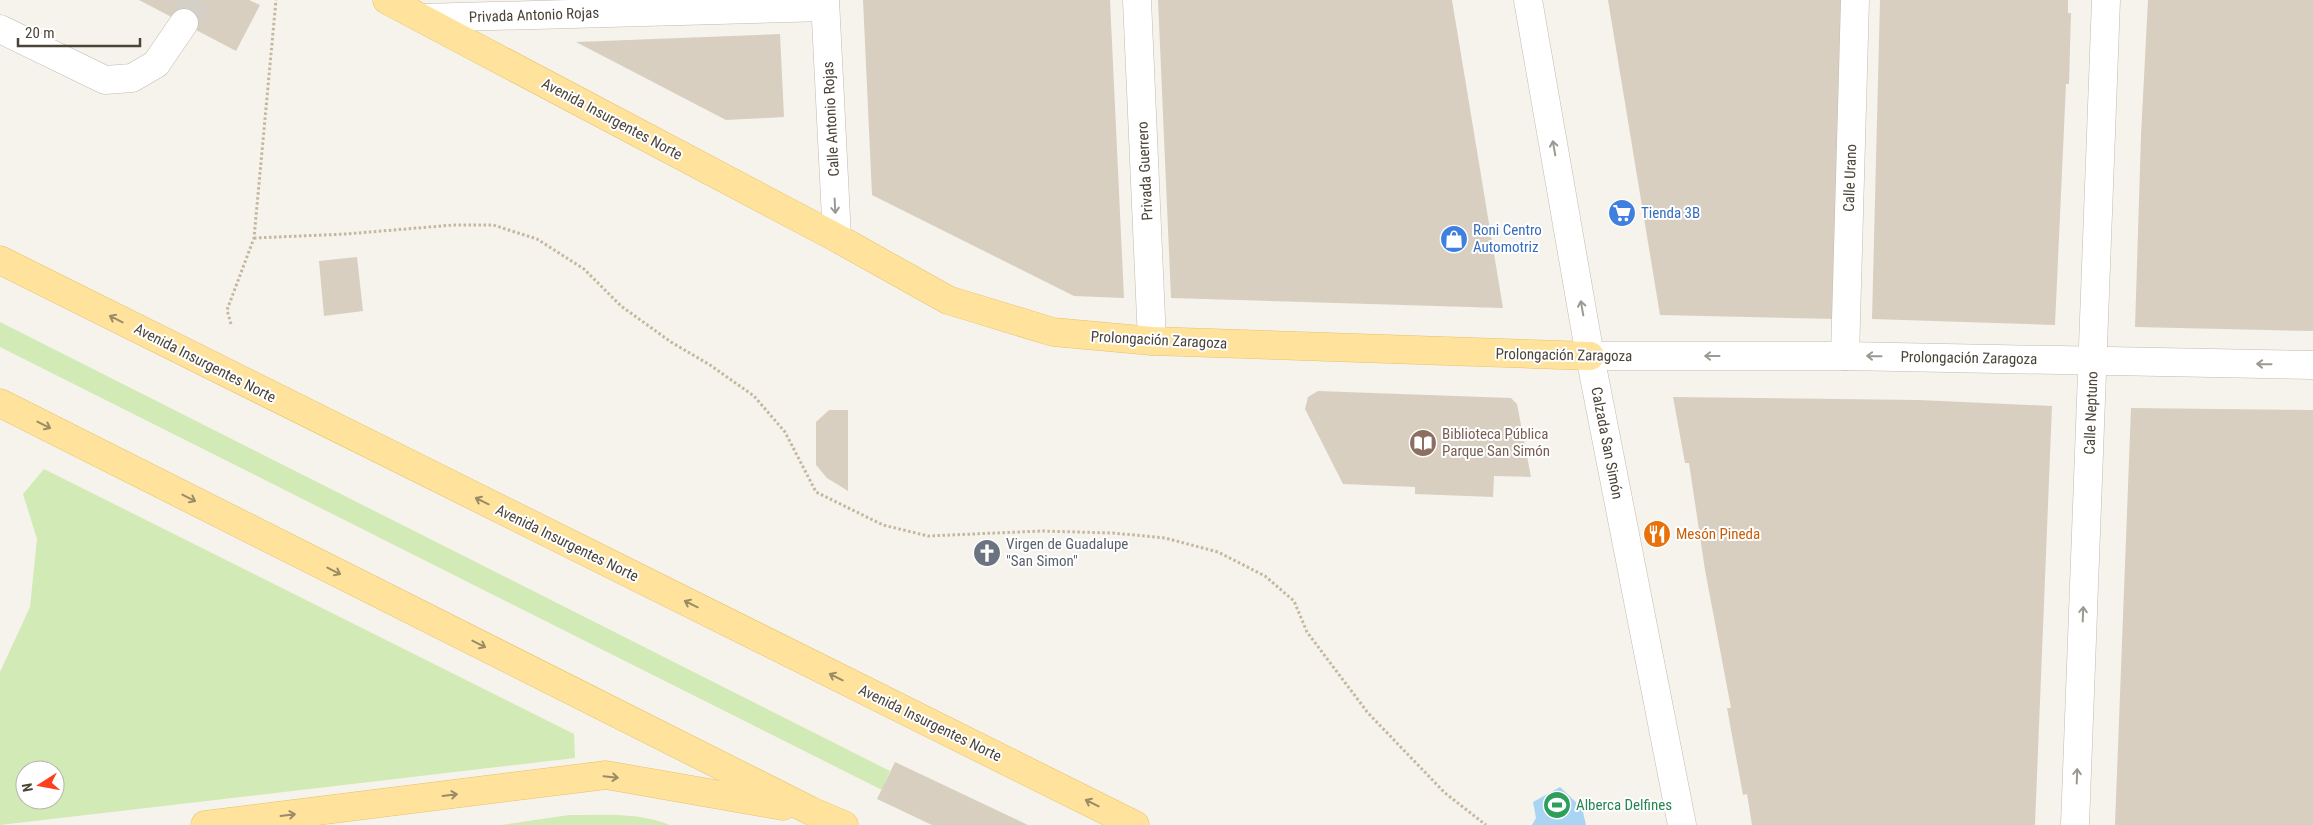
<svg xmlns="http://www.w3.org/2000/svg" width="2313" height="825" viewBox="0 0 2313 825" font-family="'Roboto Condensed',sans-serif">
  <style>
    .green { fill: #d2eab5; fill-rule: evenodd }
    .water { fill: #a9d4f2 }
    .building { fill: #d8cfc1 }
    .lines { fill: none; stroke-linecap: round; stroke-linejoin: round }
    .minor-tunnel { stroke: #d4d0c8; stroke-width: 28; stroke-dasharray: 28 14; stroke-linecap: butt }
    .minor-casing { stroke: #c2bbae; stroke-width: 29 }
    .major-casing { stroke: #e6c16a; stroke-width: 29 }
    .path { stroke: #c4b79f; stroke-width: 3; stroke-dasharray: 2.5 2.5; stroke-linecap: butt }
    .minor { stroke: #fff; stroke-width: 28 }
    .major { stroke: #ffe39c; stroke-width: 28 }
    .oneway { stroke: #9c9892 }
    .oneway2 { stroke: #9c8c66 }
    .labels { text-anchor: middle; stroke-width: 4; stroke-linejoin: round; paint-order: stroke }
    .street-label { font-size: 15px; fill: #4b4439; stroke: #fff }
    .shop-label { font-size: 15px; fill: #366cbe; stroke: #fff; text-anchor: start }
    .education-label { font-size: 15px; fill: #785e54; stroke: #fff; text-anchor: start }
    .food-label { font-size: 15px; fill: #c56008; stroke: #fff; text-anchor: start }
    .worship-label { font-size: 15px; fill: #5b616d; stroke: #fff; text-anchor: start }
    .leisure-label { font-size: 15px; fill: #27864d; stroke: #fff; text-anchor: start }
  </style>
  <rect width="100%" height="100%" fill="#f6f3ec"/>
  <g class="green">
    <polygon points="0,322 890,771 882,790 0,347"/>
    <path d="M44,469L574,734L575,758L0,825V672L30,607L37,539L23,494ZM25,770H55V800H25Z"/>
    <path d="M569,815C602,815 639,812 670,825H501Z"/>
  </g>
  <polygon class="water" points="1560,787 1582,808 1586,825 1532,825 1536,818 1533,802"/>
  <g class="building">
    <polygon points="139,0 249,0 260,5 236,51"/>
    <polygon points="863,0 1110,0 1124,298 1074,296 872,195"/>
    <polygon points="1158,0 1452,0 1503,308 1171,298"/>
    <polygon points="1608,0 1844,0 1835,319 1660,315"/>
    <polygon points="1880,0 2068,0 2068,13 2071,13 2069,84 2066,84 2055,325 1872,319"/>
    <polygon points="2148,0 2313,0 2313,331 2135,327 2141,135"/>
    <polygon points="780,34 784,117 726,120 576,42"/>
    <polygon points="357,257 363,311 324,316 319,261"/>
    <polygon points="1318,391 1511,398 1517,404 1531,477 1494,476 1493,497 1415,494 1415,487 1343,484 1305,409 1308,397"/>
    <polygon points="1673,397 1919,400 2052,406 2035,825 1752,825 1747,794 1743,795 1727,708 1731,708 1705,570 1689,463 1685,463"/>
    <polygon points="2131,408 2313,410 2313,825 2115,825"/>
    <polygon points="829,410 848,410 848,491 827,478 816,465 816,422"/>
    <polygon points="895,762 1028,825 932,825 877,799"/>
  </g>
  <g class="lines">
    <polyline class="minor-tunnel" points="184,23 197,0"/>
    <g class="minor-casing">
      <g id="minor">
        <polyline points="825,0 837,238"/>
        <polyline points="1137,0 1152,341"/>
        <polyline points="1528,0 1590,356 1682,825"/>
        <polyline points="422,18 825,7"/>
        <polyline points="0,29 105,80 132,78 156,64 184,23"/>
        <polyline points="1590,356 1845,356 2313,365"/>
        <polyline points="1845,356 1855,0"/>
        <polyline points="2075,825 2106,0"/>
      </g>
    </g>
    <g class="major-casing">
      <g id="major">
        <polyline points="387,0 837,238 948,300 1053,332 1152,341 1590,356"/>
        <polyline points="0,260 1135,825"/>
        <polyline points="0,403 811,811 844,825"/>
        <polyline points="205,825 606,775 783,806"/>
      </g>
    </g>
    <g class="path">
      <polyline points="254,238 346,234 453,225 493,225 537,239 584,269 621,306 671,342 710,365 754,396 785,432 816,492 883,525 928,536 1041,531 1113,533 1165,538 1218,552 1265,576 1294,601 1307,632 1368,713 1445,793 1486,825"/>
      <polyline points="231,324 227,310 254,238 276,0"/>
    </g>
    <use href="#minor" class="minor"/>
    <use href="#major" class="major"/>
  </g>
  <defs><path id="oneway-shaft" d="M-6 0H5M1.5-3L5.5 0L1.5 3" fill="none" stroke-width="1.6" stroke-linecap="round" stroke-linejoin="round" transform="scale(1.25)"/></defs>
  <g class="oneway">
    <use href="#oneway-shaft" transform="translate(1554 148) rotate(-100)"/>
    <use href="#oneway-shaft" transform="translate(835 206) rotate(87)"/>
    <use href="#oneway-shaft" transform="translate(1582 308) rotate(-100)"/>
    <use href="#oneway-shaft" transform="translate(1712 356) rotate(180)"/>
    <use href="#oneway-shaft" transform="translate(1874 356) rotate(-179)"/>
    <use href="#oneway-shaft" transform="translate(2264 364) rotate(-179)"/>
    <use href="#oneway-shaft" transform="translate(2083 614) rotate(-88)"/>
    <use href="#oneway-shaft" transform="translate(2077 776) rotate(-88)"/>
  </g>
  <g class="oneway2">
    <use href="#oneway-shaft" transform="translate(116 319) rotate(-153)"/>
    <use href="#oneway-shaft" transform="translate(44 425) rotate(27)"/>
    <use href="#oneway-shaft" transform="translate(189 498) rotate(27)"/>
    <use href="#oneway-shaft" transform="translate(482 501) rotate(-154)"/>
    <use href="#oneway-shaft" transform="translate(334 571) rotate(27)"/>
    <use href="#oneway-shaft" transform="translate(691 604) rotate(-154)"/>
    <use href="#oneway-shaft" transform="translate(479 644) rotate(27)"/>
    <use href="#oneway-shaft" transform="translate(836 677) rotate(-154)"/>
    <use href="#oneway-shaft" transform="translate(611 777) rotate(6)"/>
    <use href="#oneway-shaft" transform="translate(450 795) rotate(-7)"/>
    <use href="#oneway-shaft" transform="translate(1092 803) rotate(-154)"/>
    <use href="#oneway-shaft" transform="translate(288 815) rotate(-7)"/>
  </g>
  <defs>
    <g id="supermarket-disc" transform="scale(1.4375)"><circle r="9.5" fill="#3f7fe0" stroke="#fff"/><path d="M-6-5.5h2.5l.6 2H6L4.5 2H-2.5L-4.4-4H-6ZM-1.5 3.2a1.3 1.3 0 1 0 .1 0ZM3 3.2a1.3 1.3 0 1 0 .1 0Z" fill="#fff"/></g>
    <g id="shop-disc" transform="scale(1.4375)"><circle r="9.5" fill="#3f7fe0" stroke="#fff"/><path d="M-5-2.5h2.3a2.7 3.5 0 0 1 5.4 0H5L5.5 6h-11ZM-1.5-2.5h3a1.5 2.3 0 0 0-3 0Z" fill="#fff"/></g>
    <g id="library-disc" transform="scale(1.4375)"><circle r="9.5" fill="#8d6e63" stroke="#fff"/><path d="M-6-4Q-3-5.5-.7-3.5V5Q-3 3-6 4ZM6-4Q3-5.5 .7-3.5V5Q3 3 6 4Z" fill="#fff"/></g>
    <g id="restaurant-disc" transform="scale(1.4375)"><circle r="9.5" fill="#e8710a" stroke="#fff"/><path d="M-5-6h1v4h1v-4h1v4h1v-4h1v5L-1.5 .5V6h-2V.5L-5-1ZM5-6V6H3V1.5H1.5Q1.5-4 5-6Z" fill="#fff"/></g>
    <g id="church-disc" transform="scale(1.4375)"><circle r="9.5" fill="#6b7280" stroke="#fff"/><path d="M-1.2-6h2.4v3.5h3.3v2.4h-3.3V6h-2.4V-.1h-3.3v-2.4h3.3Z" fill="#fff"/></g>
    <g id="stadium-disc" transform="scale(1.4375)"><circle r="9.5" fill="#2e9e5b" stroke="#fff"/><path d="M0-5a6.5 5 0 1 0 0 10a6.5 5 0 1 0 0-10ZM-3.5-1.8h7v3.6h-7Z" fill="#fff"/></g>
  </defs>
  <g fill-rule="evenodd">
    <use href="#supermarket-disc" x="1622" y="213"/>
    <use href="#shop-disc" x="1454" y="239"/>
    <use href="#library-disc" x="1423" y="443"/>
    <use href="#restaurant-disc" x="1657" y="534"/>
    <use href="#church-disc" x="987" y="553"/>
    <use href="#stadium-disc" x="1557" y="805"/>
  </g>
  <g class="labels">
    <g class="street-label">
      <text transform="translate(534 15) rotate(-2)" y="5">Privada Antonio Rojas</text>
      <text transform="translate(612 119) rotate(28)" y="5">Avenida Insurgentes Norte</text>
      <text transform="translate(831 119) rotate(-93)" y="5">Calle Antonio Rojas</text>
      <text transform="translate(1145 171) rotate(-93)" y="5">Privada Guerrero</text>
      <text transform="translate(1850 178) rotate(-88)" y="5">Calle Urano</text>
      <text transform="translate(1159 340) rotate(3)" y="5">Prolongación Zaragoza</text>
      <text transform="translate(1564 355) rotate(1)" y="5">Prolongación Zaragoza</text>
      <text transform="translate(1969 358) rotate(1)" y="5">Prolongación Zaragoza</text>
      <text transform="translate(205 363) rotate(27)" y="5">Avenida Insurgentes Norte</text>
      <text transform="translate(2091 413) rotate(-88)" y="5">Calle Neptuno</text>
      <text transform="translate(1607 443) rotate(79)" y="5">Calzada San Simón</text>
      <text transform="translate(567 543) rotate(26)" y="5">Avenida Insurgentes Norte</text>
      <text transform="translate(930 723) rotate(26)" y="5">Avenida Insurgentes Norte</text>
    </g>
    <g class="shop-label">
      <text x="1641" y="218">Tienda 3B</text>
      <text x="1473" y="235">Roni Centro<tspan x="1473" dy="17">Automotriz</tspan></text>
    </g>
    <g class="education-label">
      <text x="1442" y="439">Biblioteca Pública<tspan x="1442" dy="17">Parque San Simón</tspan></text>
    </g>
    <g class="food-label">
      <text x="1676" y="539">Mesón Pineda</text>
    </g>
    <g class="worship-label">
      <text x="1006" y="549">Virgen de Guadalupe<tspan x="1006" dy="17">"San Simon"</tspan></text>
    </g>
    <g class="leisure-label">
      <text x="1576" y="810">Alberca Delfines</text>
    </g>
  </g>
  <g transform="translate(40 785) rotate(259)"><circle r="24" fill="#ffffff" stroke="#b7b4b0"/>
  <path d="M0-4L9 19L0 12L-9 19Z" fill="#fc3f1d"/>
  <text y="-8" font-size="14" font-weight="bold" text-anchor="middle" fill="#4b4439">N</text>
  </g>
  <path d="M18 38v8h122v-8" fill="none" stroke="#4b4439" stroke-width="2.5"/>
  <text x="25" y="38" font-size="15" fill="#4b4439" stroke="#ffffff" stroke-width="4" paint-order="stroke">20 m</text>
</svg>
